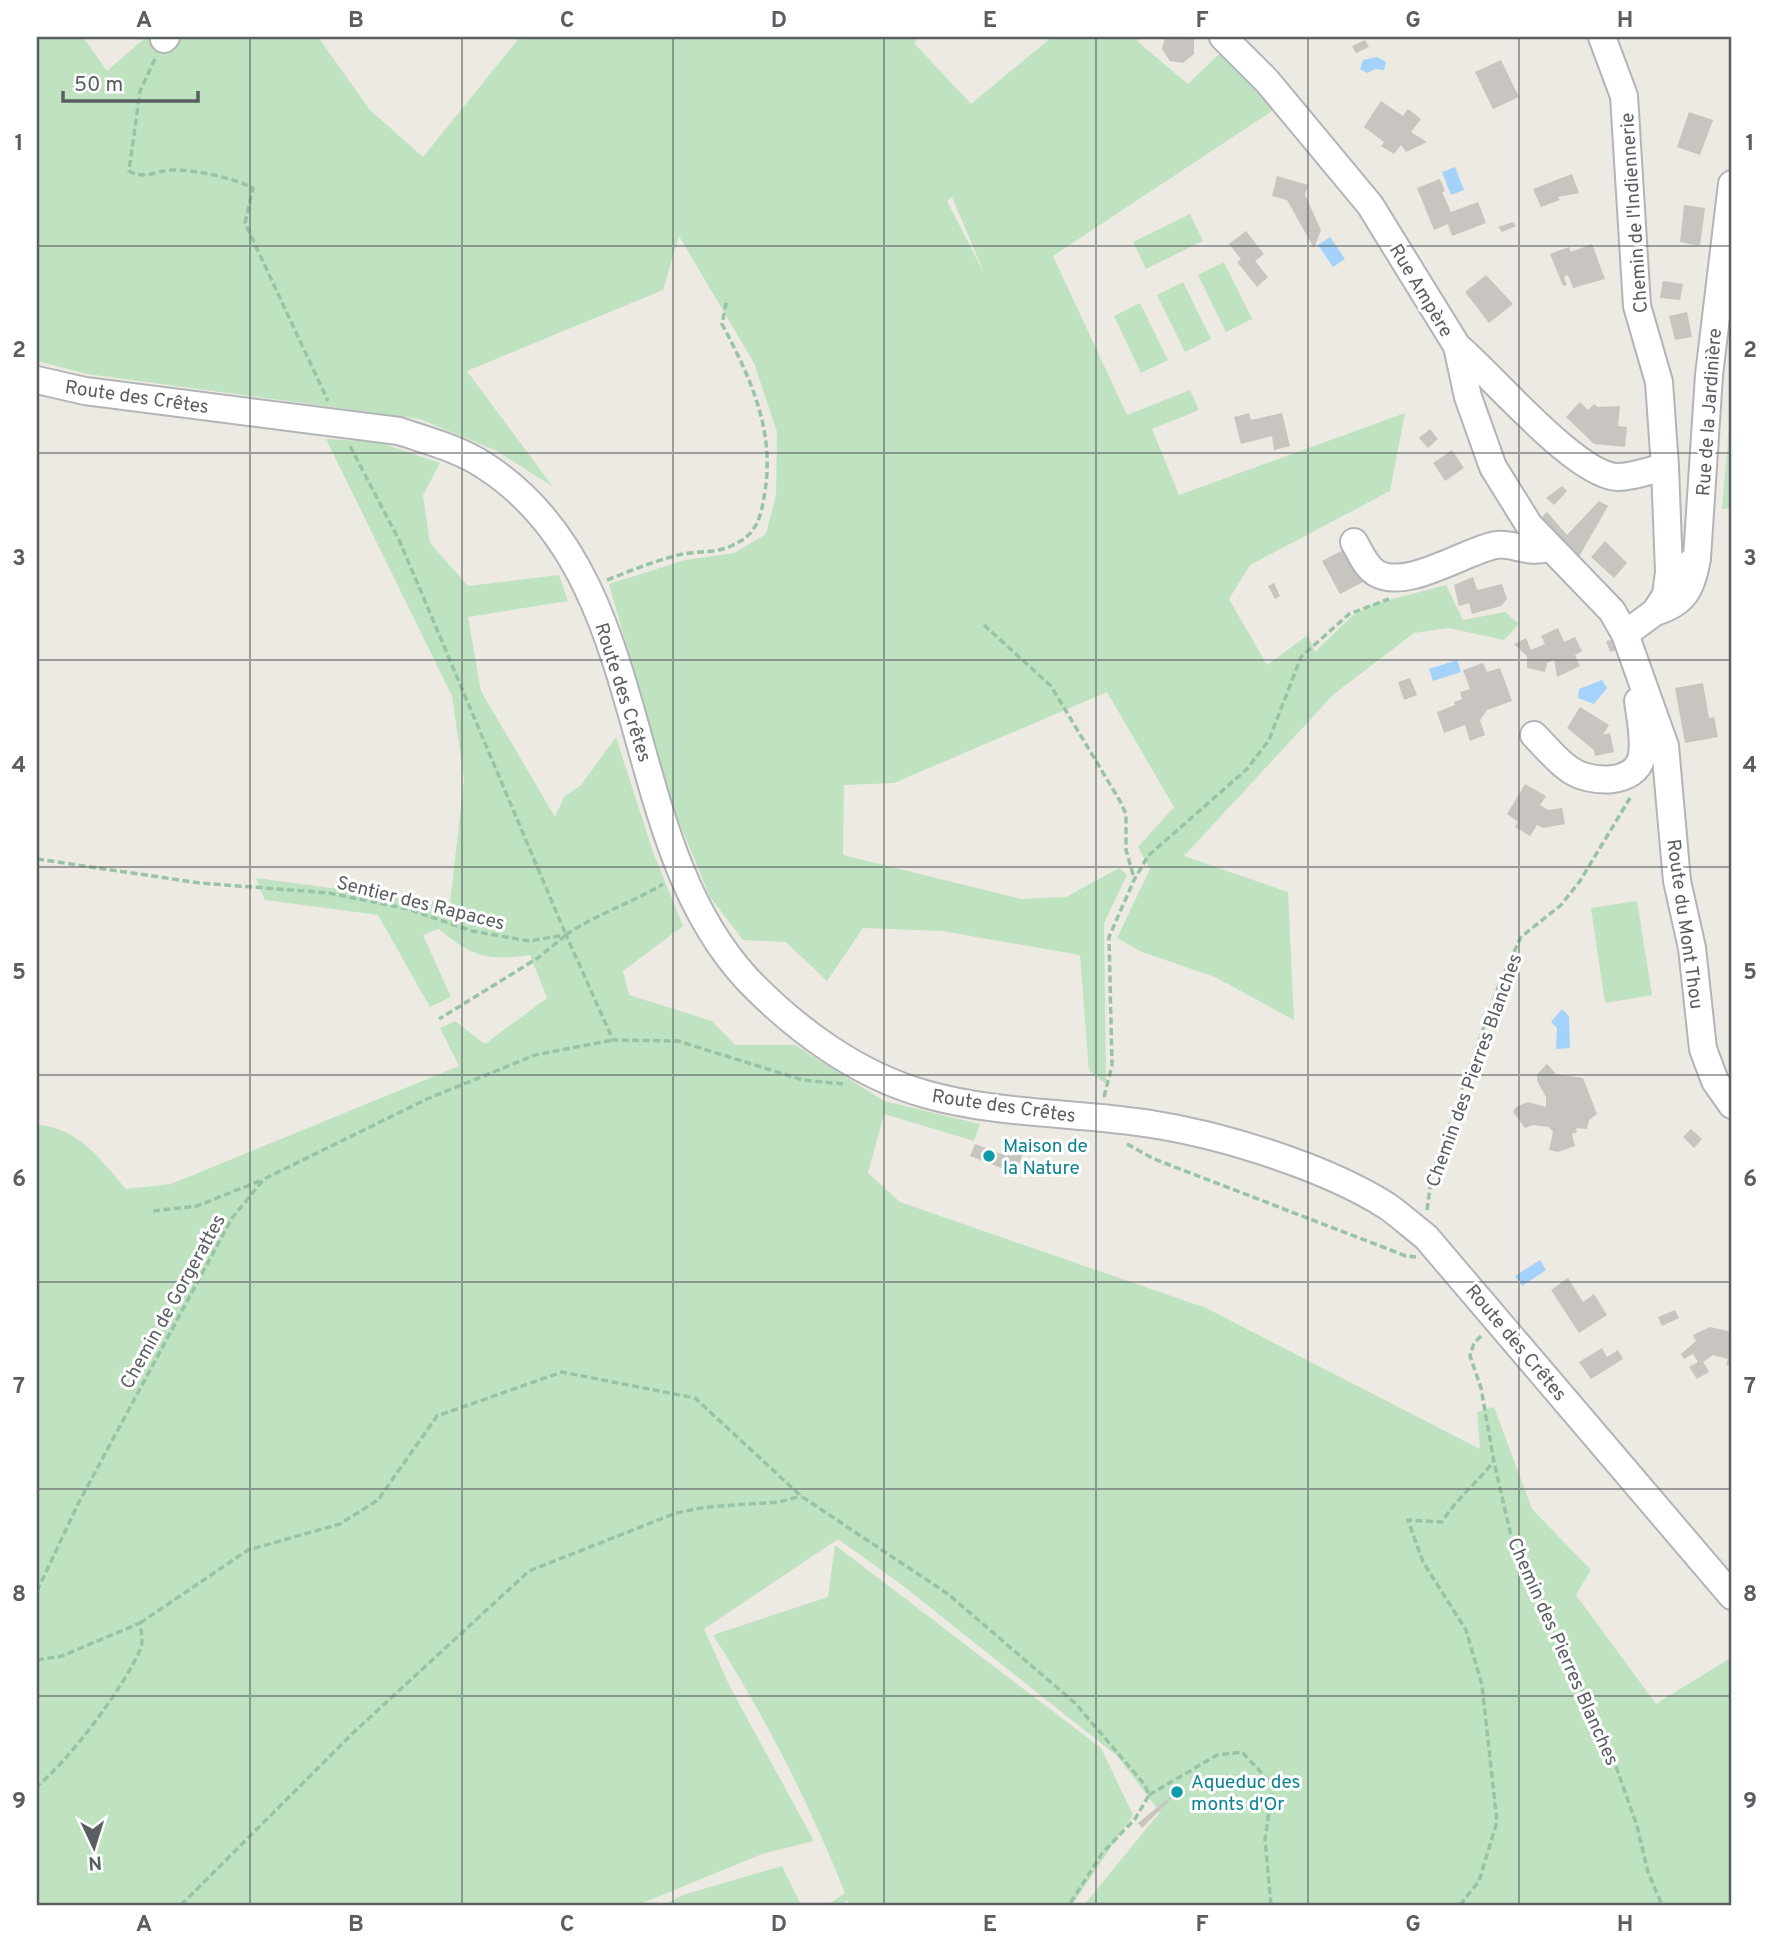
<svg xmlns="http://www.w3.org/2000/svg" width="1769" height="1942" viewBox="0 0 1769 1942" font-family="Overpass,sans-serif">
  <style>
    .green { fill: #bfe3c0; fill-rule: evenodd }
    .water { fill: #a3d2fa }
    .building { fill: #c8c4bf }
    .lines { fill: none; stroke-linecap: round; stroke-linejoin: round }
    .minor-casing { stroke: #b2b4b8; stroke-width: 30 }
    .path { stroke: #99c3a6; stroke-width: 3.5; stroke-dasharray: 7 3.5; stroke-linecap: butt }
    .minor { stroke: #fff; stroke-width: 26 }
    .grid { fill: none; stroke: #5a5d62; stroke-width: 2; stroke-opacity: 0.55 }
    .culture-dot { fill: #0f9aa8; stroke: #fff; stroke-width: 2.5 }
    .labels { text-anchor: middle; stroke-width: 6; stroke-linejoin: round; paint-order: stroke }
    .street-label { font-size: 19px; fill: #5a5d62; stroke: #fff }
    .culture-label { font-size: 19px; fill: #0d838f; stroke: #fff; text-anchor: start }
    .neatline { fill: none; stroke: #5a5d62; stroke-width: 2.5 }
    .grid-label { font-size: 23px; text-anchor: middle; font-weight: bold; fill: #5a5d62 }
  </style>
  <rect width="100%" height="100%" fill="#eceae2"/>
  <g class="green">
    <path d="M37,37H83L107,71L146,37H318L370,110L423,157L520,37H920L914,43L971,104L1052,37H1141L1137,41L1188,84L1223,50L1275,109L1053,256L1127,415L1190,390L1199,410L1152,429L1179,495L1405,413L1390,491L1250,565L1229,599L1267,665L1308,635L1315,652L1352,616L1374,604L1446,585L1463,620L1505,612L1519,624L1504,640L1449,628L1414,633L1334,694L1184,856L1288,892L1294,1020L1215,977L1142,952L1117,938L1150,869L1138,847L1174,807L1107,692L894,783L844,785L843,855L1021,899L1066,897L1119,868L1127,875L1104,923L1106,1084L1089,1071L1080,955L942,931L863,928L827,981L786,942L743,940L710,897L671,802L609,584L685,560L734,553L766,534L776,495L777,432L754,363L679,236L663,290L467,371L553,487L497,451L420,419L87,374L37,361ZM952,197L985,275L947,201Z"/>
    <polygon points="1190,214 1203,241 1146,269 1133,242"/>
    <polygon points="1224,262 1252,319 1226,332 1198,275"/>
    <polygon points="1183,282 1211,339 1185,352 1157,295"/>
    <polygon points="1140,303 1168,360 1141,373 1114,316"/>
    <polygon points="1732,397 1732,508 1722,509 1722,508"/>
    <path d="M326,439L378,442L440,463L423,495L430,543L468,586L559,575L568,601L468,617L481,691L555,817L564,797L581,785L616,737L653,852L683,926L623,971L629,995L712,1021L735,1045H795L884,1101L980,1124L974,1141L884,1114L868,1173L900,1202L1206,1308L1480,1449L1477,1412L1494,1407L1532,1509L1591,1570L1576,1595L1656,1704L1732,1657V1905H1084L1160,1812L1117,1756L902,1585L838,1539L704,1629L730,1687L814,1841L762,1854L638,1905H37V1125C77,1126 102,1161 126,1189L171,1184L459,1066L440,1028L455,1021L485,1044L547,998L530,955C487,961 472,957 439,929L423,935L451,997L430,1007L378,915L265,900L256,878L450,904L464,779L452,696Z"/>
    <polygon points="1637,901 1652,995 1605,1003 1591,908"/>
    <path d="M835,1545L1101,1748L1133,1815L1072,1905H850L847,1900L841,1905H828L845,1893C809,1803 765,1716 713,1635L828,1597Z"/>
    <polygon points="782,1866 801,1905 663,1905 683,1895"/>
  </g>
  <g class="water">
    <polygon points="1377,57 1386,62 1384,70 1376,69 1367,73 1360,69 1363,60"/>
    <polygon points="1455,167 1464,190 1451,195 1442,172"/>
    <polygon points="1330,237 1345,259 1333,267 1318,245"/>
    <polygon points="1457,660 1461,672 1433,681 1429,669"/>
    <polygon points="1602,680 1607,688 1594,704 1578,698 1579,689"/>
    <polygon points="1562,1009 1569,1016 1570,1048 1556,1049 1557,1028 1551,1022"/>
    <polygon points="1540,1260 1546,1270 1522,1286 1515,1276"/>
  </g>
  <g class="building">
    <polygon points="1165,37 1198,37 1194,39 1194,54 1183,63 1170,61 1162,49"/>
    <polygon points="1365,40 1369,47 1356,53 1352,46"/>
    <polygon points="1501,60 1519,97 1493,109 1475,72"/>
    <polygon points="1381,101 1403,116 1408,109 1421,119 1411,132 1427,142 1406,152 1401,145 1394,154 1381,146 1384,142 1364,127"/>
    <polygon points="1689,112 1713,120 1700,155 1677,147"/>
    <polygon points="1572,174 1579,193 1558,197 1560,200 1541,207 1533,189"/>
    <polygon points="1277,176 1308,185 1305,195 1321,230 1314,248 1287,200 1272,196"/>
    <polygon points="1440,179 1445,191 1442,192 1451,212 1478,202 1486,223 1452,236 1448,224 1434,230 1417,188"/>
    <polygon points="1684,205 1705,208 1700,246 1680,242"/>
    <polygon points="1513,222 1516,226 1502,232 1498,227"/>
    <polygon points="1246,231 1264,254 1255,261 1268,277 1257,287 1237,262 1241,259 1229,244"/>
    <polygon points="1592,244 1605,279 1573,288 1568,275 1564,277 1567,285 1563,286 1550,254 1569,247 1571,252"/>
    <polygon points="1486,275 1513,304 1489,323 1465,292"/>
    <polygon points="1663,281 1683,284 1680,300 1660,298"/>
    <polygon points="1687,312 1692,337 1675,340 1669,316"/>
    <polygon points="1580,402 1588,410 1594,404 1598,407 1620,406 1618,426 1627,427 1625,447 1594,444 1566,417"/>
    <polygon points="1249,413 1251,420 1282,413 1290,446 1274,450 1272,436 1241,444 1234,417"/>
    <polygon points="1430,429 1438,439 1428,448 1419,438"/>
    <polygon points="1452,450 1464,468 1445,481 1433,463"/>
    <polygon points="1562,486 1567,491 1554,505 1546,498"/>
    <polygon points="1599,501 1608,506 1576,562 1536,523 1547,512 1567,535"/>
    <polygon points="1605,541 1627,563 1614,578 1591,557"/>
    <polygon points="1347,548 1365,581 1340,594 1322,561"/>
    <polygon points="1473,577 1477,590 1502,584 1507,599 1501,606 1472,614 1469,603 1459,606 1454,585"/>
    <polygon points="1274,583 1280,596 1275,599 1268,586"/>
    <polygon points="1558,628 1564,642 1575,637 1582,651 1575,655 1580,666 1557,677 1554,660 1547,663 1545,672 1527,668 1527,656 1514,644 1526,638 1531,650 1545,644 1541,636"/>
    <polygon points="1615,639 1617,650 1610,652 1606,641"/>
    <polygon points="1483,663 1487,672 1500,668 1512,701 1487,710 1480,720 1485,735 1470,741 1465,725 1444,733 1437,712 1455,705 1454,702 1462,699 1460,692 1470,689 1463,670"/>
    <polygon points="1410,678 1417,695 1404,700 1398,682"/>
    <polygon points="1703,683 1709,718 1714,717 1718,737 1685,743 1675,688"/>
    <polygon points="1580,707 1609,725 1603,735 1610,733 1614,752 1595,756 1594,750 1567,728"/>
    <polygon points="1525,784 1546,796 1540,805 1548,810 1562,808 1565,824 1543,828 1537,825 1530,836 1515,827 1518,822 1507,814"/>
    <polygon points="1547,1064 1556,1074 1583,1078 1597,1114 1589,1120 1587,1129 1576,1128 1577,1132 1572,1134 1575,1146 1558,1152 1549,1150 1553,1132 1549,1127 1533,1125 1525,1128 1513,1112 1516,1107 1528,1102 1546,1107 1546,1097 1537,1081 1537,1074"/>
    <polygon points="1691,1129 1702,1139 1694,1148 1683,1137"/>
    <polygon points="1012,1143 1025,1148 1018,1167 1006,1163 1004,1169 970,1156 975,1144 1007,1156"/>
    <polygon points="1568,1278 1583,1302 1594,1294 1607,1315 1579,1333 1551,1290"/>
    <polygon points="1675,1310 1679,1318 1662,1326 1658,1317"/>
    <polygon points="1710,1327 1732,1332 1732,1366 1726,1365 1728,1359 1713,1355 1703,1362 1709,1372 1697,1379 1689,1367 1698,1362 1693,1354 1684,1359 1681,1354 1696,1341 1693,1335"/>
    <polygon points="1602,1348 1607,1357 1618,1350 1623,1359 1591,1379 1579,1362"/>
    <polygon points="1174,1794 1175,1795 1142,1828 1138,1823"/>
  </g>
  <g class="lines">
    <g class="minor-casing">
      <g id="minor">
        <polyline points="1223,37 1267,81 1370,205 1457,346 1468,397 1493,467 1529,525 1612,611 1625,634 1665,746 1677,881 1692,948 1703,1049 1715,1081 1732,1105"/>
        <polyline points="1602,37 1624,96 1637,306 1659,382 1665,467 1669,572 1666,595 1655,612 1625,634"/>
        <polyline points="164,39 166,37"/>
        <path d="M1457,346C1492,375 1577,477 1618,477C1633,477 1651,470 1665,467"/>
        <path d="M37,380L85,391L399,431C428,441 460,449 485,466C657,577 615,837 747,979C795,1029 857,1075 925,1094C998,1115 1076,1112 1151,1124C1222,1135 1326,1167 1387,1206C1400,1215 1413,1227 1426,1237L1732,1596"/>
        <path d="M1354,542C1360,552 1365,566 1376,573C1407,591 1464,551 1496,545C1513,542 1524,554 1549,548"/>
        <polyline points="1697,558 1709,375 1732,184"/>
        <path d="M1655,612C1685,603 1692,588 1697,558L1684,568"/>
        <path d="M1534,735C1545,746 1556,760 1569,769C1589,784 1637,786 1642,755C1645,738 1640,717 1638,701"/>
      </g>
    </g>
    <g class="path">
      <path d="M155,59L140,91L129,171C144,180 155,171 172,170C196,170 231,177 253,188L245,223L328,401"/>
      <polyline points="350,446 400,542 566,935 538,958 439,1019"/>
      <path d="M607,580C632,570 657,560 683,554C698,551 717,553 731,546C757,535 761,518 765,491C775,430 750,377 722,324L727,299"/>
      <polyline points="984,625 1051,686 1120,801 1126,814 1126,850 1134,878"/>
      <polyline points="37,859 200,883 329,893 408,909 472,931 529,941 566,935 613,1040 678,1041 803,1080 843,1084"/>
      <path d="M566,935C596,914 632,903 663,884"/>
      <polyline points="1104,1097 1112,1065 1109,937 1134,880 1148,856 1247,769 1269,740 1301,657 1349,614 1389,599"/>
      <polyline points="1127,1144 1154,1159 1406,1256 1416,1257"/>
      <polyline points="1427,1210 1432,1174 1500,982 1521,937 1561,905 1580,881 1630,798"/>
      <polyline points="153,1211 197,1206 262,1180"/>
      <polyline points="1481,1336 1474,1343 1470,1356 1481,1388 1494,1462 1514,1549 1555,1629 1614,1761 1637,1826 1648,1872 1662,1905"/>
      <polyline points="37,1591 78,1504 232,1218 264,1179 427,1099 535,1055 613,1040"/>
      <polyline points="140,1623 248,1550 340,1524 378,1500 437,1416 562,1372 695,1398 801,1496 948,1594 1075,1703 1145,1785 1149,1795 1135,1819 1103,1852 1069,1905"/>
      <path d="M37,1660L62,1656L140,1623C141,1631 144,1643 140,1650C124,1687 68,1762 37,1786"/>
      <polyline points="1149,1795 1217,1755 1242,1752 1273,1785 1265,1839 1271,1905"/>
      <polyline points="181,1905 353,1733 529,1571 676,1513 706,1507 779,1502 801,1496"/>
      <path d="M1460,1905L1479,1881L1497,1822L1482,1685L1466,1630L1423,1562L1408,1520L1442,1522C1456,1499 1477,1483 1493,1462"/>
    </g>
    <use href="#minor" class="minor"/>
  </g>
  <path class="grid" d="M250,37V1905M462,37V1905M673,37V1905M884,37V1905M1096,37V1905M1308,37V1905M1519,37V1905M37,246H1732M37,453H1732M37,660H1732M37,867H1732M37,1075H1732M37,1282H1732M37,1489H1732M37,1696H1732"/>
  <g class="culture-dot">
    <circle cx="989" cy="1156" r="7"/>
    <circle cx="1177" cy="1792" r="7"/>
  </g>
  <g class="labels">
    <g class="street-label">
      <text transform="translate(1633 213) rotate(-94)" y="7">Chemin de l'Indiennerie</text>
      <text transform="translate(1422 290) rotate(59)" y="7">Rue Ampère</text>
      <text transform="translate(137 396) rotate(8)" y="7">Route des Crêtes</text>
      <text transform="translate(1708 412) rotate(-86)" y="7">Rue de la Jardinière</text>
      <text transform="translate(624 692) rotate(72)" y="7">Route des Crêtes</text>
      <text transform="translate(421 902) rotate(14)" y="7">Sentier des Rapaces</text>
      <text transform="translate(1686 924) rotate(82)" y="7">Route du Mont Thou</text>
      <text transform="translate(1473 1070) rotate(-70)" y="7">Chemin des Pierres Blanches</text>
      <text transform="translate(1004 1105) rotate(8)" y="7">Route des Crêtes</text>
      <text transform="translate(172 1301) rotate(-61)" y="7">Chemin de Gorgerattes</text>
      <text transform="translate(1517 1342) rotate(50)" y="7">Route des Crêtes</text>
      <text transform="translate(1564 1651) rotate(66)" y="7">Chemin des Pierres Blanches</text>
    </g>
    <g class="culture-label">
      <text x="1003" y="1152">Maison de<tspan x="1003" dy="22">la Nature</tspan></text>
      <text x="1191" y="1788">Aqueduc des<tspan x="1191" dy="22">monts d'Or</tspan></text>
    </g>
  </g>
  <rect width="1769" height="1942" fill="none" stroke="#ffffff" stroke-width="77"/>
  <g transform="translate(94 1847) rotate(176)" stroke="#ffffff" stroke-width="5" paint-order="stroke">
  <path d="M0-5L12 26L0 18L-12 26Z" fill="#5a5d62"/>
  <text y="-10" font-size="19" font-weight="bold" text-anchor="middle" fill="#5a5d62">N</text>
  </g>
  <path d="M63 91v10h135v-10" fill="none" stroke="#5a5d62" stroke-width="3.5"/>
  <text x="74" y="91" font-size="21" fill="#5a5d62" stroke="#ffffff" stroke-width="5" paint-order="stroke">50 m</text>
  <rect x="38" y="38" width="1692" height="1866" class="neatline"/>
  <g class="grid-label">
    <text x="144" y="27">A</text>
    <text x="356" y="27">B</text>
    <text x="567" y="27">C</text>
    <text x="779" y="27">D</text>
    <text x="990" y="27">E</text>
    <text x="1202" y="27">F</text>
    <text x="1413" y="27">G</text>
    <text x="1625" y="27">H</text>
    <text x="19" y="150">1</text>
    <text x="1750" y="150">1</text>
    <text x="19" y="357">2</text>
    <text x="1750" y="357">2</text>
    <text x="19" y="565">3</text>
    <text x="1750" y="565">3</text>
    <text x="19" y="772">4</text>
    <text x="1750" y="772">4</text>
    <text x="19" y="979">5</text>
    <text x="1750" y="979">5</text>
    <text x="19" y="1186">6</text>
    <text x="1750" y="1186">6</text>
    <text x="19" y="1393">7</text>
    <text x="1750" y="1393">7</text>
    <text x="19" y="1601">8</text>
    <text x="1750" y="1601">8</text>
    <text x="19" y="1808">9</text>
    <text x="1750" y="1808">9</text>
    <text x="144" y="1931">A</text>
    <text x="356" y="1931">B</text>
    <text x="567" y="1931">C</text>
    <text x="779" y="1931">D</text>
    <text x="990" y="1931">E</text>
    <text x="1202" y="1931">F</text>
    <text x="1413" y="1931">G</text>
    <text x="1625" y="1931">H</text>
  </g>
</svg>
